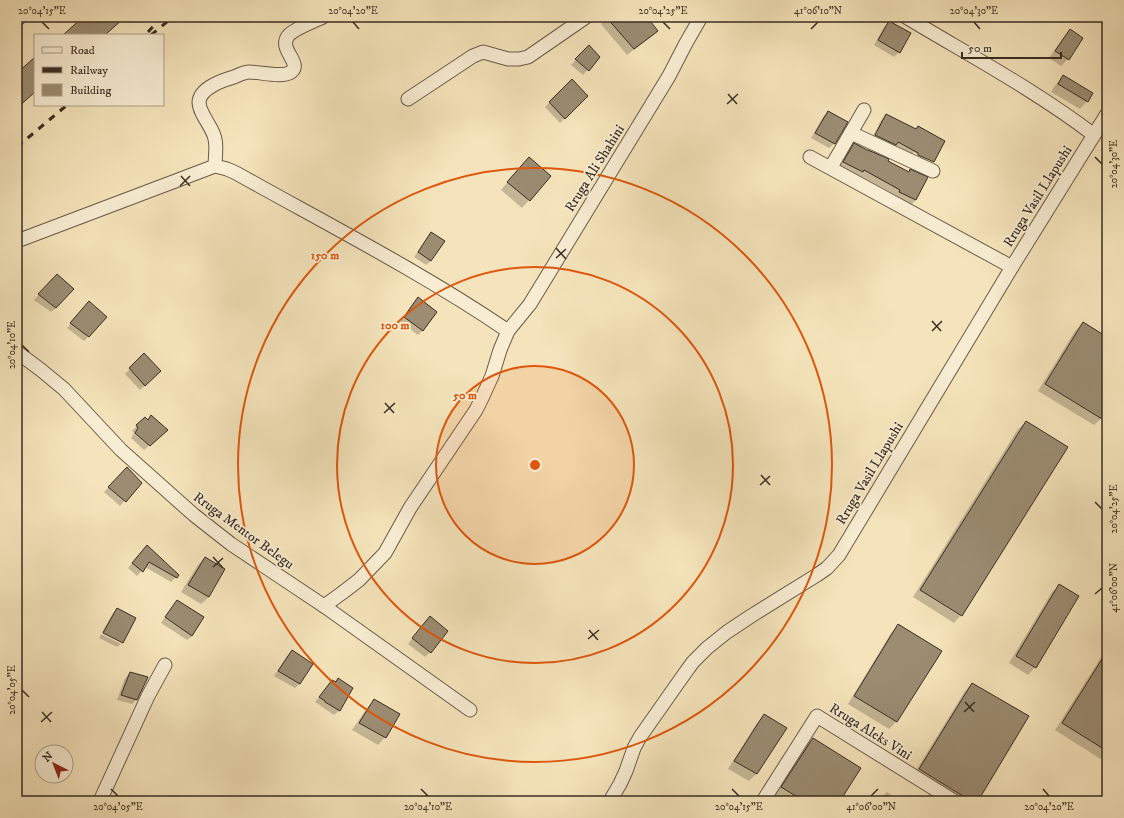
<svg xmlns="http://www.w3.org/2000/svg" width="1124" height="818" viewBox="0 0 1124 818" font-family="'IM FELL DW Pica',serif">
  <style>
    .shadow { fill: #0003 }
    .building { fill: #9b8c72; stroke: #392d22 }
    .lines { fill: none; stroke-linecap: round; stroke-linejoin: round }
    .minor-casing { stroke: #685b48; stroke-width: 15 }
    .minor { stroke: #f8edd3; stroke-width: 13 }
    .rail { stroke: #392d22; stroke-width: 3; stroke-dasharray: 7 7; stroke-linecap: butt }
    .ticks { fill: none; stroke: #392d22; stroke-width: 1.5 }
    .ring { fill: none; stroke: #df570d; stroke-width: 2 }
    .labels { text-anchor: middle; stroke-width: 3.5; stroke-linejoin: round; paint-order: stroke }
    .street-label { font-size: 14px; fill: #392d22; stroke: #f8edd3 }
    .centre { fill: #df570d; stroke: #f8edd3; stroke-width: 2 }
    .ring-label { font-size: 12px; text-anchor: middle; font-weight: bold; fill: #df570d; stroke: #f8edd3; stroke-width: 3.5; stroke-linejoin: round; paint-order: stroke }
    .neatline { fill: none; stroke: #392d22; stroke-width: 1.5 }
    .ticks-label { font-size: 10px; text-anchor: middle; fill: #392d22 }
  </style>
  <rect width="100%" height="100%" fill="#f5e4bb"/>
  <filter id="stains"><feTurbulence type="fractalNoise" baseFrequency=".005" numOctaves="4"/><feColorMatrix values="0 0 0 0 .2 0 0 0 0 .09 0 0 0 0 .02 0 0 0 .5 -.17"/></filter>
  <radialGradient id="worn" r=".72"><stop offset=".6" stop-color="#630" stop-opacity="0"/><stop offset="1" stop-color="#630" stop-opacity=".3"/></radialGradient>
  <g class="shadow">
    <polygon points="608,17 646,17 657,31 651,37 627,55 601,24"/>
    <polygon points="889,22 899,52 894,57 874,45 884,27"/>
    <polygon points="1070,30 1068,59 1061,66 1049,58 1063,38"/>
    <polygon points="589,46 599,57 583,75 571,65"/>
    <polygon points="1063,76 1087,101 1080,109 1051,92 1056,84"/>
    <polygon points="572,81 587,96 560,123 545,107"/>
    <polygon points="828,112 846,123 834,144 829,148 811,138 823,117"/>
    <polygon points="886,115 915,130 918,127 944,142 933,162 933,161 913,152 913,154 932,163 928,167 871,140 881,120"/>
    <polygon points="854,144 908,173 910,170 927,178 916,200 911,205 895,197 896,195 859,175 858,176 839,167 849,149"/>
    <polygon points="522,165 549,177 522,208 501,190"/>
    <polygon points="431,233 431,261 426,265 414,257 427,238"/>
    <polygon points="52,280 56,308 51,312 34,300"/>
    <polygon points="418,299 423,330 418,335 400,322 413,303"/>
    <polygon points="85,307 89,336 84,341 67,328"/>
    <polygon points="1083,323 1107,338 1107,409 1102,418 1094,425 1038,391 1075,331"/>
    <polygon points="144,355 160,371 140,390 125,374"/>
    <polygon points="148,420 161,435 144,450 131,438 134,433 132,431 137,426"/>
    <polygon points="1026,422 961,615 954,623 913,597 1018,429"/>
    <polygon points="127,469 140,483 120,506 104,492"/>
    <polygon points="142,551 178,575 171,582 145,567 137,576 128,568"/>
    <polygon points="205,558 209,597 201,604 181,592 198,565"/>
    <polygon points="1060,585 1035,667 1028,675 1009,663 1052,592"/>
    <polygon points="177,601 203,618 192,636 187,640 161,623 173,606"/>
    <polygon points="118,609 134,619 122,643 122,642 102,632 113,613"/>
    <polygon points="425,622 430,652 425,657 408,644"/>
    <polygon points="899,625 940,651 896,722 889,729 848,704 891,633"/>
    <polygon points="101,634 121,644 117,647 99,638"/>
    <polygon points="1107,648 1107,763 1055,730"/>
    <polygon points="292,652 312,664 300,684 295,688 274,676 287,656"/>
    <polygon points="130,673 137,699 132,704 117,700 125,678"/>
    <polygon points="332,681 352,688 339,711 334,715 315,702"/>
    <polygon points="972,684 977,801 952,801 912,777 965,691"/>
    <polygon points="374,700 385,737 378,745 352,730 367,708"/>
    <polygon points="764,716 785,728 756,774 749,781 728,769 757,723"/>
    <polygon points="813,739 839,801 785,801 775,795 805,746"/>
    <polygon points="887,792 900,801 878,801"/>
  </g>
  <g class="building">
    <polygon points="83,17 125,17 105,35 63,35"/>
    <polygon points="606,17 647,17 658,31 634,49"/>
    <polygon points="889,21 911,33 900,53 878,40"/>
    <polygon points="1070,29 1083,38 1069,60 1055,51"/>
    <polygon points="589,45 600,57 589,71 575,59"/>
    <polygon points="35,57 35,92 17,108 17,73"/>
    <polygon points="1063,75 1093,93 1088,102 1058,84"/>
    <polygon points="572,79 588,96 565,119 549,102"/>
    <polygon points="828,111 848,122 835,144 815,133"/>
    <polygon points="886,114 916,129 918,126 945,141 934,162 918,155 918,153 898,142 896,145 875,135"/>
    <polygon points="854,143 867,150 868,150 889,159 888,161 909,172 910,169 928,177 916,200 899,192 900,190 864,170 863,172 843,162"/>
    <polygon points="529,157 551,176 530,201 507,182"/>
    <polygon points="431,232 445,241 431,261 418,252"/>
    <polygon points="57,274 74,289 56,308 38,294"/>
    <polygon points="418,297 437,312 423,331 404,317"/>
    <polygon points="89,301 107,317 89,337 70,323"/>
    <polygon points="1083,322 1107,337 1107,411 1102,419 1045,384"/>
    <polygon points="144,353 161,371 145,386 129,368"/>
    <polygon points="151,415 168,430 150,446 135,433 138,428 136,425 145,417 148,420"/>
    <polygon points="1026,421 1068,447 962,616 920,590"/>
    <polygon points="127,467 142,483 126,502 108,487"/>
    <polygon points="147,545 179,575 177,578 149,562 143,572 132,563"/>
    <polygon points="205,557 225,569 209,597 188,585"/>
    <polygon points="1059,584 1079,596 1036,668 1016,656"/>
    <polygon points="177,600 204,617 192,636 165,617"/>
    <polygon points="117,608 136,618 123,643 103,633"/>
    <polygon points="430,616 448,631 431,653 412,638"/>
    <polygon points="898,624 942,651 897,722 854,696"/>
    <polygon points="292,650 313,664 300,684 278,671"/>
    <polygon points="1107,651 1107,751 1062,723"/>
    <polygon points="130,672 148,677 137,700 121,695"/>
    <polygon points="338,678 353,688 340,711 325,702 325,701 319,697 332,680 336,682"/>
    <polygon points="972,683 1029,716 978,801 971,801 919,769"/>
    <polygon points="374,699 400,714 386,738 359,723"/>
    <polygon points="764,714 787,728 757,774 734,761"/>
    <polygon points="813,738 861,768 840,801 804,801 781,787"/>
  </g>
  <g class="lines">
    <g class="minor-casing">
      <g id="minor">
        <path d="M906,17C969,55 1035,90 1094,135"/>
        <polyline points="17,20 20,17"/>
        <polyline points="408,99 473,56 483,52 508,59 519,59 528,57 586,17"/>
        <polyline points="851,133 933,171"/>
        <polyline points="810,157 1012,267"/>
        <path d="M215,166C215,158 217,147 215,139C213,127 199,114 199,102C200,88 223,80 234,77C239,75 244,72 249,72C260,72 283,78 291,72C303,63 278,50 288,36C292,30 316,20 323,17"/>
        <polyline points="831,167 864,110"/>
        <path d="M17,241L215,166L227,169L236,173C327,224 421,272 508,331"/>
        <polyline points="17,352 41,370 64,389 121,450 194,515 231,544 324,606 470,710"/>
        <polyline points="324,606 342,593 359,580 385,553 410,508 476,410 482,398 492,376 500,350 508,331 530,304 669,76 686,43 701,17"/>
        <polyline points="100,801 148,696 165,665"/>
        <polyline points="610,801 620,784 626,771 634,748 640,737 685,673 693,662 707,648 727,632 751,616 817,575 827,568 839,555 1012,267 1107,114"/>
        <polyline points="763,801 817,716 954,801"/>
      </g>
    </g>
    <use href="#minor" class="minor"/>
    <g class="rail">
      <polyline points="148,32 162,17"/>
      <polyline points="151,35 173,17"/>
      <polyline points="17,147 67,105"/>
    </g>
  </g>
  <path class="ticks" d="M42,22L49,29M353,22L359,29M663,22L670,29M974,22L980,29M811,29L818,22M728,94L737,104M727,104L738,94M1095,157L1102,164M181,176L190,186M180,186L190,176M556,248L566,259M556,258L566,249M932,321L941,331M932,331L942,321M22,345L29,352M385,403L394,413M384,413L395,403M761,475L770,485M760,485L770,476M1095,502L1102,509M213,557L223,568M213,567L223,558M1095,594L1102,588M589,630L598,640M588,639L599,630M22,690L29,697M965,702L974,712M42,712L51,722M964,712L975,702M41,722L52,712M111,789L118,796M421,789L428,796M732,789L739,796M1043,789L1049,796M871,796L878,789"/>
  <circle cx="535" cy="465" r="99" fill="#df570d" fill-opacity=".12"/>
  <g class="ring">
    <circle cx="535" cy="465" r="99"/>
    <circle cx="535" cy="465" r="198"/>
    <circle cx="535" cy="465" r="297"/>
  </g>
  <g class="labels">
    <g class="street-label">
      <text transform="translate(594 168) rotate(-58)" y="5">Rruga Ali Shahini</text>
      <text transform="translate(1037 196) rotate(-58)" y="5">Rruga Vasil Llapushi</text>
      <text transform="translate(869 473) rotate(-59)" y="5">Rruga Vasil Llapushi</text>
      <text transform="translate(244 530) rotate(36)" y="5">Rruga Mentor Belegu</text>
      <text transform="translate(871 731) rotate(32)" y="5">Rruga Aleks Vini</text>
    </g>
  </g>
  <circle cx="535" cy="465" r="6" class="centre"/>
  <g class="ring-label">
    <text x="325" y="259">150 m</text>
    <text x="395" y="329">100 m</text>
    <text x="465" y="399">50 m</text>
  </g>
  <rect width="1124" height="818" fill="none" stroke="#f5e4bb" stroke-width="44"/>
  <rect x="34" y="34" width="130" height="72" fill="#f8edd3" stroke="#aca08c"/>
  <rect x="42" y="47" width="20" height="6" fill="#f8edd3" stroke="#aca08c"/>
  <text x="70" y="54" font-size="12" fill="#392d22">Road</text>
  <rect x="42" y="67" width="20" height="6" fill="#392d22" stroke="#aca08c"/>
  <text x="70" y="74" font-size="12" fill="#392d22">Railway</text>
  <rect x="42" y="84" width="20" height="12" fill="#9b8c72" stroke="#aca08c"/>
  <text x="70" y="94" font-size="12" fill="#392d22">Building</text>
  <g transform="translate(54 764) rotate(318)"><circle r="19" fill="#f8edd3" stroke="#aca08c"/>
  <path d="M0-3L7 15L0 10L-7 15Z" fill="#8f2418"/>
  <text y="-6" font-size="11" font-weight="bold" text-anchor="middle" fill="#392d22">N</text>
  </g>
  <path d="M962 52v6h99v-6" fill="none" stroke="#392d22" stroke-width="2"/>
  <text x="968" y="52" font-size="12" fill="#392d22" stroke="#f8edd3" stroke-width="3" paint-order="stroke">50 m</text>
  <rect x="22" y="22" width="1080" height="774" class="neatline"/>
  <g class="ticks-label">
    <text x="42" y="14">20°04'15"E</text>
    <text x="353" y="14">20°04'20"E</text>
    <text x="663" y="14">20°04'25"E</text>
    <text x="818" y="14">41°06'10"N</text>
    <text x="974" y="14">20°04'30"E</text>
    <text transform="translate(1113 164) rotate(-90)" y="4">20°04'30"E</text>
    <text transform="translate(11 345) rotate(-90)" y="4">20°04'10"E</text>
    <text transform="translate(1113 509) rotate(-90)" y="4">20°04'25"E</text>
    <text transform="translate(1113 588) rotate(-90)" y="4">41°06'00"N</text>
    <text transform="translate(11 690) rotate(-90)" y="4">20°04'05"E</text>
    <text x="118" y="810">20°04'05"E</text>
    <text x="428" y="810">20°04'10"E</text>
    <text x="739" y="810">20°04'15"E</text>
    <text x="871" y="810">41°06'00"N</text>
    <text x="1049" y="810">20°04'20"E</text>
  </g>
  <rect width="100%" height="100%" filter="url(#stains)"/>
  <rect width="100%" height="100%" fill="url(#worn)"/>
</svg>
